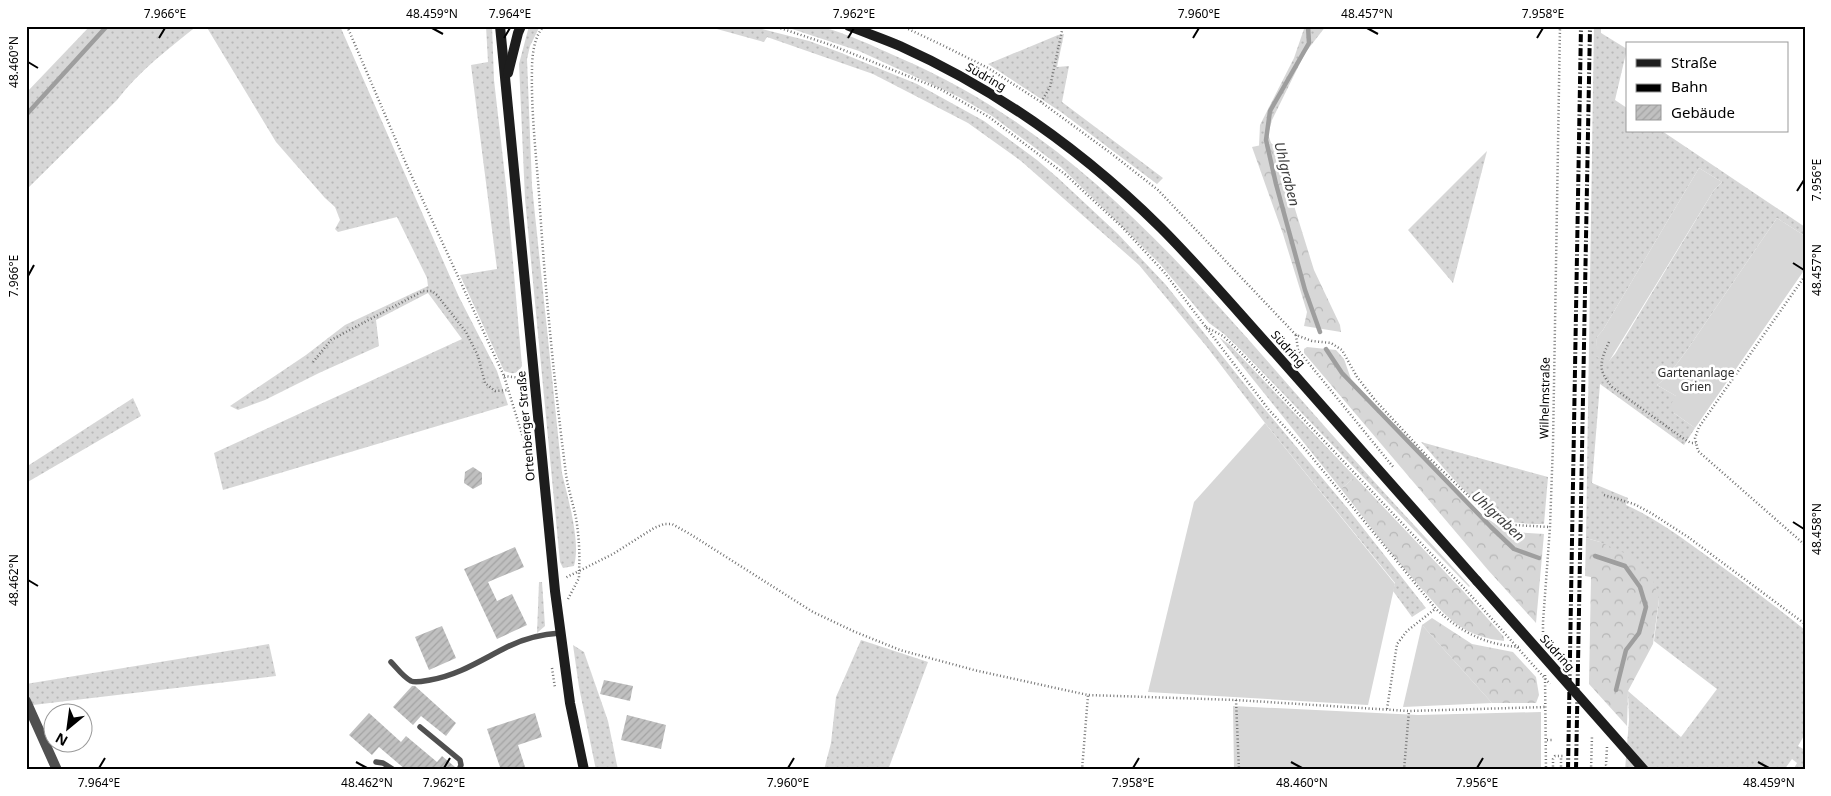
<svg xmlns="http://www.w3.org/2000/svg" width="1831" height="796" viewBox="0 0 1831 796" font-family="'Noto Sans',sans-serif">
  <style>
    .grass { fill: url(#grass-dots); fill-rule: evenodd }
    .forest { fill: url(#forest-crowns) }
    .garden { fill: #d7d7d7 }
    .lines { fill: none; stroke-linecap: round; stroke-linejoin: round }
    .stream { stroke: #9e9e9e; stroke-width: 4.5 }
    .building { fill: url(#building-hatch) }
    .path { stroke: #727272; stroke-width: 2.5; stroke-dasharray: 1 2.5; stroke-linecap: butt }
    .lane { stroke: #505050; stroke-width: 5.5 }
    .street { stroke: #505050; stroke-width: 10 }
    .secondary { stroke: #1d1d1d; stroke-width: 10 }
    .rail { stroke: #000; stroke-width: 4; stroke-dasharray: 8 2.5 1 2.5; stroke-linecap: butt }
    .path-bridge { stroke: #727272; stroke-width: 2.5; stroke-dasharray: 1 2.5; stroke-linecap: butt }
    .secondary-bridge { stroke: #1d1d1d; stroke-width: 10 }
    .ticks { fill: none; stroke: #000; stroke-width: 2 }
    .labels { text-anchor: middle; stroke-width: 5; stroke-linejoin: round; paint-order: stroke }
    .street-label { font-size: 12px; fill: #000; stroke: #fff }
    .park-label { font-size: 12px; fill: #2e2e2e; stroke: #fff }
    .water-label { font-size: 14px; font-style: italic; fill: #3f3f3f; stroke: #fff }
    .neatline { fill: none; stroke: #000; stroke-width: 2 }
    .ticks-label { font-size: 12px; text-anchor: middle; fill: #000 }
  </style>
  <defs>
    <pattern id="grass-dots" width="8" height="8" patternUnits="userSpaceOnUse" patternTransform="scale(1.25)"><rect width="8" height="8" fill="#d7d7d7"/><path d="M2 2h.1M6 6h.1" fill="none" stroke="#b7b7b7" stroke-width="1.8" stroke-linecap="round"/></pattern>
    <pattern id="forest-crowns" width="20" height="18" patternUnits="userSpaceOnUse" patternTransform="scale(1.25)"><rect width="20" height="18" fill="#d7d7d7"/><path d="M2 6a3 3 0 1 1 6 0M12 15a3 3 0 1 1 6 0" fill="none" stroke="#b7b7b7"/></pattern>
    <pattern id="building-hatch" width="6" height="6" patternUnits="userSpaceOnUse" patternTransform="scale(1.25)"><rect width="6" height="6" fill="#c0c0c0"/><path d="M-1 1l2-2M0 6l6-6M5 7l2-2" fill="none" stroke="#a3a3a3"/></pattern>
  </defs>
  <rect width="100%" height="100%" fill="#fff"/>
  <g class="grass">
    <path d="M90,26H197C168,49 139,71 117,100L26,190V93Z"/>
    <polygon points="206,26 340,26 459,297 497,371 508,405 223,490 214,453 462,339 428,293 376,320 379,346 319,373 265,400 238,410 230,406 306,355 345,325 428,286 427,278 397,217 338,232 335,229 340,220 335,207 325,198 276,142"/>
    <path d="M486,26H492L494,80L507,194L522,366C517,375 513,374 504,371L460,275L497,269L471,65L488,62Z"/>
    <path d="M529,26H540L530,46L527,59L532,186L562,473C568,499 581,542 574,566L563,568L560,562L525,199L519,64Z"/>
    <polygon points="706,26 750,26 809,41 839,52 917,84 984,121 1037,160 1058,178 1118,234 1166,285 1258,401 1349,510 1426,608 1412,617 1393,591 1395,583 1265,423 1207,347 1139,265 1021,161 968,123 873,74 767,37 764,42"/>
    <path d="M783,26C795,26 808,24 820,27C845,32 877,48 900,58C1072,132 1185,267 1305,404C1359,466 1415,526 1470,586L1469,587L1243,352L1224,334L1209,323L1160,264L1061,167L992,116L959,97L859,51Z"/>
    <polygon points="1305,26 1326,26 1305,53 1272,120 1268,134 1271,143 1259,146 1260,125 1294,58"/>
    <path d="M1594,26H1601V33L1627,49L1615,100L1627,108V131H1662L1805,227V236L1777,218L1685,353L1666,378L1657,385L1676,396L1674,413L1695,428L1684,445L1600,384L1592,483L1628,498L1626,505C1655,518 1681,537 1707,556C1740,580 1773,604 1805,630V734L1798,746L1805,750V770H1793L1797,763L1792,759L1784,770H1625L1629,720L1628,691L1681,737L1717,689L1654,641L1659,599L1600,542L1586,538ZM1699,168L1722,182L1714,190L1615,354L1608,362L1596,356L1597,337L1603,330Z"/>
    <polygon points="1064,34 1057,67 1069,66 1062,102 1163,178 1157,184 1061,112 988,64 1058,35"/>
    <polygon points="1487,151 1453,283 1408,230"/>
    <polygon points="1219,337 1230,345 1355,477 1341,489"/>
    <polygon points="133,398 141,416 26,483 26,467"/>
    <path d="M1421,442L1548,477L1544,524C1532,524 1518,524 1506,520C1476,510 1442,465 1421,442Z"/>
    <polygon points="539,582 542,582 545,626 537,633"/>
    <polygon points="861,640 928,662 888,770 824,770 831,743 836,697"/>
    <polygon points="269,644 276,676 33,705 26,697 26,684"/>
    <polygon points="573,645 584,652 608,721 618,770 596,770 579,687"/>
  </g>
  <g class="forest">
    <polygon points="1271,143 1284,153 1295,209 1314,270 1340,325 1341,332 1304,326 1307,312 1283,234 1252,147"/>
    <polygon points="1307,347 1336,350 1344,359 1351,379 1407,439 1479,513 1500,527 1513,532 1544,534 1536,623 1488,570 1304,353 1304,349"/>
    <path d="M1355,477L1464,592L1504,637V641C1486,639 1470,634 1455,623C1442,613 1431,599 1420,587C1392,556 1367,522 1341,489Z"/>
    <polygon points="1586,538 1600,542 1631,556 1652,577 1659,599 1653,644 1628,691 1627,726 1589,684 1591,577 1585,576"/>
    <polygon points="1432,618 1472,644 1513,652 1536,677 1539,695 1536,703 1492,703 1422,625"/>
  </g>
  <g class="garden">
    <polygon points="1699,168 1722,182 1714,190 1608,363 1595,356 1597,337 1603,330"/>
    <polygon points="1777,218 1805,236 1805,269 1695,428 1674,413 1669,407 1676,396 1657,385 1666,378 1685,353"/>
    <polygon points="1265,423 1395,584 1368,705 1148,692 1194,502"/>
    <polygon points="1422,625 1492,703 1403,707"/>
    <polygon points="1233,706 1418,715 1541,712 1541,770 1234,770"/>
  </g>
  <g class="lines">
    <g class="stream">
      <polyline points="1308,26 1309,43 1270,111 1266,140 1276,184 1305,290 1320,332"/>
      <polyline points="26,115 107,26"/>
      <polyline points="1326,349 1342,373 1491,527 1514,549 1539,558"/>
      <polyline points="1595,556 1625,566 1640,587 1646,607 1639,633 1626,650 1616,690"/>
    </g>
  </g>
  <g class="building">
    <polygon points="473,467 482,473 482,484 473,489 464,483 465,472"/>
    <polygon points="515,547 524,567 488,582 497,601 512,594 527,625 497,639 464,569"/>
    <polygon points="442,626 456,658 429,670 415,637"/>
    <polygon points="604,680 633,686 630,701 600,694"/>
    <polygon points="412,686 415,686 456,723 446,736 421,716 413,725 393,707"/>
    <polygon points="369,713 401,742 406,736 437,762 442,756 455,767 454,770 406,770 379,747 372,755 349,735"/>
    <polygon points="535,713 542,737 518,745 525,767 516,770 501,770 487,729"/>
    <polygon points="627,715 666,725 661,749 621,740"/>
  </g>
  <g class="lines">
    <g class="path">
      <polyline points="347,26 407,166 504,376 529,457"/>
      <path d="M544,26C534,36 532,56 532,69C531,111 536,153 539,194C545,288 554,381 566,474C568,489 573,503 576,518C579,536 580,554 579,571L565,578"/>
      <path d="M774,26L831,45L940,89L989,117L1066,175L1122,227L1164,272L1269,410L1306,450L1436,609C1461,632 1485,645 1520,647"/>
      <polyline points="902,26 942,45 988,68 1041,102 1112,154 1158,190 1296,335 1312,341 1331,343 1342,350 1357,377 1375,400 1426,455 1479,506 1495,518 1514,525 1550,527"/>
      <polyline points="1041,102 1050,87 1063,26"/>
      <polyline points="1805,276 1699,427 1695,438 1698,451 1805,545"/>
      <polyline points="1206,327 1223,336 1241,353 1415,537 1466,590"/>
      <polyline points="1296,335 1298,350 1394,468"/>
      <path d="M1609,342C1600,362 1597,369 1612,387L1684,439L1691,443H1696"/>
      <polyline points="313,362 331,340 423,291 432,291 437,295 466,332 478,356 485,383 495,391 507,390"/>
      <polyline points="504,376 522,378"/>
      <polyline points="1604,495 1634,504 1651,513 1688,537 1805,624"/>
      <polyline points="568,599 579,578 579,571 613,554 654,528 664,524 672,524 690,534 813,612 853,631 900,650 974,670 1088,695 1236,700 1409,711 1546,707"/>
      <polyline points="1543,639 1543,622 1550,527 1553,444 1560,26"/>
      <polyline points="552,668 555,688"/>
      <polyline points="1545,675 1546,770"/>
      <polyline points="1236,700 1239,770"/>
      <polyline points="1387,709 1397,644 1407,631 1435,609"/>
      <polyline points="1547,740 1554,740"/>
      <polyline points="1607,747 1606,765 1608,770"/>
      <polyline points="1082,770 1088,695"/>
      <polyline points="1404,770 1409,711"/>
      <polyline points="1553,770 1553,759 1555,756 1563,756"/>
      <polyline points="1561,770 1561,756"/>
      <polyline points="1591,770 1592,736"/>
    </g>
    <g class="lane">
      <path d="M391,662C397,668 403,677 411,681C416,683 424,681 430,680C459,675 481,660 507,647C523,639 543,634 560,633"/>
      <polyline points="420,727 460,760 461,765 459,770"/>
      <polyline points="376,762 383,763 394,770"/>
    </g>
    <polyline class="street" points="26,701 57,770"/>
    <g class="secondary">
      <polyline points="500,26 555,591 570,703 584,770"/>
      <path d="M849,26C866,33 884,39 900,46C998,90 1085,153 1161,228C1201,268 1238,312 1276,354C1343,429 1410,505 1477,581"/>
      <polyline points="508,73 518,33 521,26"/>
    </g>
    <g class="rail">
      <polyline points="1568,770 1581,26"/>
      <polyline points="1576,770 1590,26"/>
    </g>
    <polyline class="path-bridge" points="1466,590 1550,684"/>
    <polyline class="secondary-bridge" points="1477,581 1644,770"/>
  </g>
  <path class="ticks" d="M432,28L443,34M1367,28L1378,34M159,38L165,28M504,38L510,28M848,38L854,28M1193,38L1199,28M1537,38L1543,28M28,62L38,68M1797,191L1804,180M1793,263L1804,270M28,276L34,265M1793,522L1804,529M28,580L38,586M356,762L367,768M1291,762L1302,768M1758,762L1769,768M99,768L105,758M444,768L450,758M788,768L794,758M1133,768L1139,758M1477,768L1483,758"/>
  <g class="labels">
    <g class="street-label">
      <text transform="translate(986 77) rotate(30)" y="4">Südring</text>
      <text transform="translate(1288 349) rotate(48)" y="4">Südring</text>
      <text transform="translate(1545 398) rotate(-89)" y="4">Wilhelmstraße</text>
      <text transform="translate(526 426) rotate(-95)" y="4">Ortenberger Straße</text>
      <text transform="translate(1557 653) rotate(48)" y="4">Südring</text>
    </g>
    <g class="park-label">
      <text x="1696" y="377">Gartenanlage<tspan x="1696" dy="14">Grien</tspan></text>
    </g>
    <g class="water-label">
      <text transform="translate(1287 174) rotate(76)" y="5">Uhlgraben</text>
      <text transform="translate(1498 516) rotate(43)" y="5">Uhlgraben</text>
    </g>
  </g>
  <rect width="1831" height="796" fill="none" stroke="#ffffff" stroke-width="55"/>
  <rect x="1626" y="42" width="162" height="90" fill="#ffffff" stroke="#999999"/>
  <rect x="1636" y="59" width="25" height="8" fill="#1d1d1d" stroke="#999999"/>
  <text x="1671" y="68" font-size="15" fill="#000000">Straße</text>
  <rect x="1636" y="84" width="25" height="8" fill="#000000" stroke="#999999"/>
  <text x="1671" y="92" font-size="15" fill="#000000">Bahn</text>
  <rect x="1636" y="105" width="25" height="15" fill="url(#building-hatch)" stroke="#999999"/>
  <text x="1671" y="118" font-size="15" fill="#000000">Gebäude</text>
  <g transform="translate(68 728) rotate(209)"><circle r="24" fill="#ffffff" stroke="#999999"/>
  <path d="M0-4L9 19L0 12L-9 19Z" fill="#000000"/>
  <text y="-8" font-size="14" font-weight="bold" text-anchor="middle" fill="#000000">N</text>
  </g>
  <rect x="28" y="28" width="1776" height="740" class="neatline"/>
  <g class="ticks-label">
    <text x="165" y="18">7.966°E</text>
    <text x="432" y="18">48.459°N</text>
    <text x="510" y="18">7.964°E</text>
    <text x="854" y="18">7.962°E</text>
    <text x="1199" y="18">7.960°E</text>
    <text x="1367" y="18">48.457°N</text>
    <text x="1543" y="18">7.958°E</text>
    <text transform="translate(14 62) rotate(-90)" y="4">48.460°N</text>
    <text transform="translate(1817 180) rotate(-90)" y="4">7.956°E</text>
    <text transform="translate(1817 270) rotate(-90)" y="4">48.457°N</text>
    <text transform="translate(14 276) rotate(-90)" y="4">7.966°E</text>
    <text transform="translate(1817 529) rotate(-90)" y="4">48.458°N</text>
    <text transform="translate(14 580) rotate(-90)" y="4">48.462°N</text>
    <text x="99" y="787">7.964°E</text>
    <text x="367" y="787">48.462°N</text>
    <text x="444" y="787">7.962°E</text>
    <text x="788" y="787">7.960°E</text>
    <text x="1133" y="787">7.958°E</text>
    <text x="1302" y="787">48.460°N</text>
    <text x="1477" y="787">7.956°E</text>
    <text x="1769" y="787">48.459°N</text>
  </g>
</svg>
